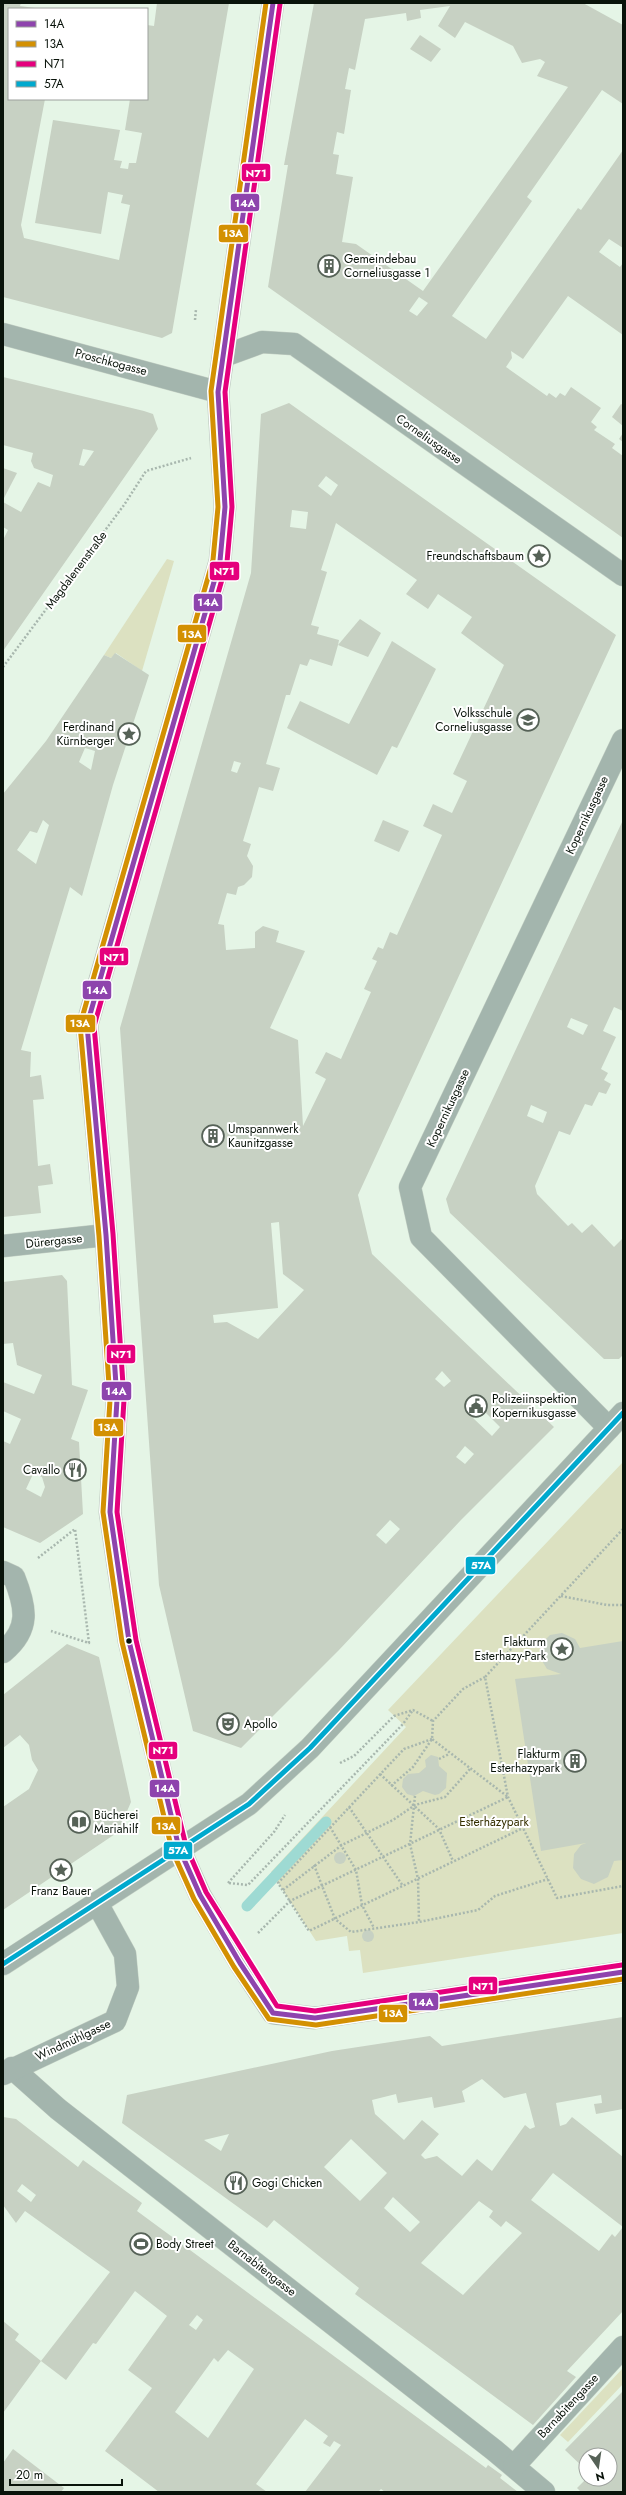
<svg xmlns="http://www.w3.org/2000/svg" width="626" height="2495" viewBox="0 0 626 2495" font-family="Jost,sans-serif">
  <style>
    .green { fill: #dce1c1 }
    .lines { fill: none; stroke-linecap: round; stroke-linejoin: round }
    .stream { stroke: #9edad3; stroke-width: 11 }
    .building { fill: #c7d1c3; fill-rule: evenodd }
    .minor-casing { stroke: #c3cfc4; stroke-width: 23 }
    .path { stroke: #a8b7ae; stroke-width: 2.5; stroke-dasharray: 2 2; stroke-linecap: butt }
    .minor { stroke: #a3b5ad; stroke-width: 22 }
    .bus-1-casing { stroke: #fff; stroke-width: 8 }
    .bus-2-casing { stroke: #fff; stroke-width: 8 }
    .bus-3-casing { stroke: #fff; stroke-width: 8 }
    .bus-4-casing { stroke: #fff; stroke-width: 8 }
    .bus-1 { stroke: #8e44ad; stroke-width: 5 }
    .bus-2 { stroke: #d39002; stroke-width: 5 }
    .bus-3 { stroke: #e5007d; stroke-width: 5 }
    .bus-4 { stroke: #00a9ce; stroke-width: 5 }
    .bus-dot { fill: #09130a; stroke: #fff; stroke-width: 1.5 }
    .labels { text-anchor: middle; stroke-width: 4; stroke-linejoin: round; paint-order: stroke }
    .poi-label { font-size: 12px; fill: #09130a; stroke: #fff; text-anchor: start }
    .street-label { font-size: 12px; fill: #09130a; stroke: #fff }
    .park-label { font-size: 12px; fill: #363000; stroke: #fff }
    .line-badge { stroke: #fff; stroke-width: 1.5 }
    .badge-label { font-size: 11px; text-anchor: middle; font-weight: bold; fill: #fff }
  </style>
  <rect width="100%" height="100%" fill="#e5f5e6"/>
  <g class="green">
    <polygon points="167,559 174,561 142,671 116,653 111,658 104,655"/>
    <polygon points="623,1462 623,1933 363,1973 360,1950 349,1951 347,1936 316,1941 271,1872 406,1727 388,1710"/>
    <polygon points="623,2368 623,2384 568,2442 560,2435"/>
  </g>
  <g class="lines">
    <polyline class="stream" points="247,1906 326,1822"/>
  </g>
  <g class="building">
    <polygon points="3,3 21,3 20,6 35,8 9,9 9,99 45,99 21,225 24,238 119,260 130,205 121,203 123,195 108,192 101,234 35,223 53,120 120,130 114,160 122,161 120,168 128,169 129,163 136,163 142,133 125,130 130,99 147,99 147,25 154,26 157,3 229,3 172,333 162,338 3,297"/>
    <path d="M314,3H583L623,25V104L602,90L527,197L532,201L452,316L486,339L578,208L581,210L623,150V248L609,239L599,252L620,267L623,263V335L568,296L523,359L511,351L512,358L506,367L547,396L549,393L556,398L560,393L565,396L571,387L601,408L591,422L597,427L594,430L615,444L612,448L623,456V538L268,287L288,165H284ZM450,6L438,26L455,38L465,22L513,46L522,63L540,59L545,62L537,76L568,87L423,291L356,244L342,242L353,177L336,174L339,155L333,154L337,132L344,134L351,90L345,89L349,68L355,70L365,19L406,13L407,21L421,18L420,10ZM419,297L428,303L417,316L409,311Z"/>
    <polygon points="420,35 441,49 431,62 410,49"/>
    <path d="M3,377L144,411L153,414L158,429L3,651V540L8,530L3,527V502L21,512L38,482L50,487L53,475L34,468L31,461L33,453L3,445ZM83,449L94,451L84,466L79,465Z"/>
    <path d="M289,403L616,635L358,1195L372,1254L554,1427L461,1520L339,1650L241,1748L193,1731L159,1585L120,1028L251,573L261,414ZM326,476L338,485L331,496L318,486ZM292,510L308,512L306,529L290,527ZM336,523L417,580L406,594L428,609L438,594L472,617L461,633L504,665L453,774L467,781L452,813L433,804L423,826L442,835L397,935L390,932L383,949L378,947L372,959L377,961L364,989L371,992L341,1059L326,1052L315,1073L326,1079L303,1126L298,1040L270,1028L305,951L276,942L279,931L263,926L255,932V948L226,950L224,925L218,924L227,893L236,895L238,887L244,885L252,877L253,866L247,856L251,844L243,841L259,787L273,791L280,768L266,764L286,695H290L300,664L307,666L310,659L332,666L338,645L339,640L317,634L319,627L311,625L327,572L321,570ZM234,761L241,763L237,773L231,771ZM279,1222L283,1274L304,1290L258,1339L227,1322L214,1323L213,1315L278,1308L271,1223ZM442,1371L451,1381L444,1387L435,1379ZM482,1409L500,1427L492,1436L473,1418ZM465,1446L474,1454L465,1464L456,1457ZM390,1520L400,1529L386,1544L376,1535Z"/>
    <polygon points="621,404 623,405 623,426 612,417"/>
    <polygon points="623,433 623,442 619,439"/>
    <polygon points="3,468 17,473 3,500"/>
    <polygon points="360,619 381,633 368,657 338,645"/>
    <polygon points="392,641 436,669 397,748 392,746 377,775 287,728 300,701 349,724"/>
    <path d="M115,653L149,675L113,785L82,896L70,887L21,1050L31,1052L30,1077L41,1075L44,1099L33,1100L38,1166L50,1164L53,1184L38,1186L41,1213L3,1217V794L46,741L104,655L111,658ZM85,748L95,751L91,770L79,762ZM43,820L49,825L36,864L17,850L30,831L37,833Z"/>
    <polygon points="383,820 409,831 399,852 374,841"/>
    <path d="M623,820V1011L614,1007L603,1031L616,1037L601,1069L608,1073L604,1080L611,1084L606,1094L599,1092L592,1106L585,1104L570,1135L559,1131L535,1186L537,1194L568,1226L572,1223L582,1233L592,1224L614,1247L623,1238V1355L619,1359H604L450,1213L446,1199ZM571,1018L588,1025L583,1035L567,1027ZM531,1105L547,1112L543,1123L527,1116Z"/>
    <path d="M62,1275L67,1281L72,1385L88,1390L71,1439L79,1442L83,1514L40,1543L3,1527V1441L10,1444L21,1419L3,1411V1382L34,1394L42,1375L17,1365L13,1343L3,1344V1282ZM33,1474L42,1477L45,1487L41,1497L26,1489Z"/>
    <polygon points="562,1633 575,1639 580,1648 623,1641 623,1860 614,1861 608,1877 594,1884 581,1879 573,1868 574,1854 581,1845 586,1843 541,1851 515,1679 561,1674 547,1669 541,1659 540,1653 545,1640 550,1635"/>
    <polygon points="67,1644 99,1657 131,1802 118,1832 3,1910 3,1807 29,1789 38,1770 32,1760 29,1745 20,1735 3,1748 3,1695"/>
    <polygon points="431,1755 438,1757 439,1766 447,1773 446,1788 439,1794 435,1795 423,1791 414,1796 407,1794 402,1787 403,1779 408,1774 419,1773 426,1767 425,1760"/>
    <circle cx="340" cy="1858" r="6"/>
    <circle cx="368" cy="1936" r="6"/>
    <path d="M623,2017V2109L596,2114L594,2104L602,2103L601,2095L556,2103L560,2126L566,2124L572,2117L623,2157V2311L567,2371L576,2377L533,2425L355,2294L359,2288L274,2220L267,2228L122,2123L127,2095L332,2051L430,2036L442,2046ZM482,2079L504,2098L526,2093L535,2127L530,2129L525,2125L492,2171L477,2159L462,2176L437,2156L425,2159L421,2155L439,2134L422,2120L404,2140L375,2114L372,2100L396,2094L398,2103L432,2097L434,2108L465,2102L462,2091ZM229,2134L221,2151L204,2140ZM351,2139L387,2173L360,2201L324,2167ZM553,2173L623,2227L615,2237L612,2234L599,2251L531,2200ZM393,2197L420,2222L410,2232L384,2208ZM479,2201L493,2211L489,2217L501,2227L506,2221L522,2233L463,2295L421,2263Z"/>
    <path d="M3,2117L16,2119L78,2167L83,2160L142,2203L137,2211L486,2468L488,2465L502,2475L500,2478L518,2492H385L381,2489L378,2492H305L341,2445L334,2441L330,2447L323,2443L328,2436L305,2419L256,2484L267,2492H159L105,2451L152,2388L128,2370L167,2316L135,2291L96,2344L93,2343L66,2380L41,2361L110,2272L25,2211L16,2223L3,2205ZM22,2184L36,2195L31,2202L17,2191ZM197,2315L203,2320L196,2330L189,2325ZM228,2350L254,2369L208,2438L175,2412L214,2358L218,2362Z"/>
    <polygon points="3,2321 19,2334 15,2340 41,2361 3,2413"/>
    <polygon points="623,2391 623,2492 581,2492 577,2488 586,2479 610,2479 610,2455 586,2455 586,2470 565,2450"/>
    <polygon points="13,2449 64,2488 61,2492 3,2492 3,2463"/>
  </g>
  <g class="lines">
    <g class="minor-casing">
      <g id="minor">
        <polyline points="273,3 218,392 225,507 220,561 87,1025 106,1235 117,1400 110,1512 129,1641 179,1848 200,1895 240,1963 273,2013 315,2018 623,1972"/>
        <polyline points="3,334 218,392"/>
        <polyline points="224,356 262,342 294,344 623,575"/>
        <polyline points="3,1246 106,1235"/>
        <polyline points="609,1428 421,1237 410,1187 623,740"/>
        <path d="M3,1572L14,1577C26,1607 31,1629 3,1652"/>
        <polyline points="3,1964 249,1804 310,1748 623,1413"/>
        <polyline points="12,2068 58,2109 494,2450 544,2492"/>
        <polyline points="3,2074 115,2021 128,1987 125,1954 97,1903"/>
        <polyline points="514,2466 623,2347"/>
      </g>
    </g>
    <g class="path">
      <polyline points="195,320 196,309"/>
      <polyline points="3,667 124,505 146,471 191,458"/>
      <polyline points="623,1529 485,1677 508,1797 557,1898 623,1886"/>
      <polyline points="38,1558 75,1529 89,1643 51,1631"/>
      <polyline points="561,1596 607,1605 623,1605"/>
      <polyline points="432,1739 404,1749 278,1883 309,1931 523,1828"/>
      <polyline points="439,1759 449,1754"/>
      <polyline points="340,1763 354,1756 394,1716 413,1710 433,1721"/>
      <polyline points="380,1774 439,1829 453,1861"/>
      <polyline points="391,1786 413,1767 432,1739 433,1721 463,1689 485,1677"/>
      <polyline points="415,1796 410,1844 418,1879 419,1922"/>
      <polyline points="349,1807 403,1886"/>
      <polyline points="330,1827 356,1870 362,1905 374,1928"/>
      <polyline points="314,1865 335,1919 351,1932 419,1922 478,1910 495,1896 548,1879"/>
      <polyline points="228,1883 274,1832 285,1815"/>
      <polyline points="229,1883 248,1885 403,1724 413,1710"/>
      <polyline points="283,1890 342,1845 393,1820 415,1805 445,1797 470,1769"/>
      <polyline points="258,1933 290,1901 508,1797 432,1739"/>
    </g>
    <use href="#minor" class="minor"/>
    <g class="bus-1-casing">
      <polyline id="bus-1" points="273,3 218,392 225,507 220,561 87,1025 106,1235 117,1400 110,1512 129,1641 179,1848 200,1895 240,1963 273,2013 315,2018 623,1972"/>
    </g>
    <g class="bus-2-casing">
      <polyline id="bus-2" points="266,3 211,391 218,507 213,560 80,1025 99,1236 110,1400 103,1512 122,1642 172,1850 194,1899 234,1967 269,2019 316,2025 623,1979"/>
    </g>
    <g class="bus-3-casing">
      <polyline id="bus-3" points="280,4 225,392 232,507 227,562 94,1026 113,1234 124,1400 117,1512 136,1640 186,1846 206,1892 277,2006 315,2011 622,1965"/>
    </g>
    <g class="bus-4-casing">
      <polyline id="bus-4" points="3,1964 249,1804 310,1748 623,1413"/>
    </g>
    <use href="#bus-1" class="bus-1"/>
    <use href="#bus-2" class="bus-2"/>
    <use href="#bus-3" class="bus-3"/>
    <use href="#bus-4" class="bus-4"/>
  </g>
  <defs>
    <g id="building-ring" transform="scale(1.15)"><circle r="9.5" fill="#fff" stroke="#566257" stroke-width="1.5"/><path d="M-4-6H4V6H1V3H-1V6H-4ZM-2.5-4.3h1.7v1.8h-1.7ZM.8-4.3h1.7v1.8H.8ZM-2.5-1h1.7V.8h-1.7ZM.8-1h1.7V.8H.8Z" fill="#566257"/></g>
    <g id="sight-ring" transform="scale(1.15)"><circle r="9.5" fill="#fff" stroke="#566257" stroke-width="1.5"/><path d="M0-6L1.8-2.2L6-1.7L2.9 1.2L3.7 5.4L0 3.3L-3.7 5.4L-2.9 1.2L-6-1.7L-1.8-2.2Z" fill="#566257"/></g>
    <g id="school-ring" transform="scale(1.15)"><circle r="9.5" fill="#fff" stroke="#566257" stroke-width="1.5"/><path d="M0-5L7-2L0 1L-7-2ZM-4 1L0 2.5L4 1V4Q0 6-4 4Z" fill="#566257"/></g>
    <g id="civic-ring" transform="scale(1.15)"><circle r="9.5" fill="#fff" stroke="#566257" stroke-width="1.5"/><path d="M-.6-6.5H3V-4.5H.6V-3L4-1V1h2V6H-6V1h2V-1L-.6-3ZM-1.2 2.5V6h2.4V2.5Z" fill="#566257"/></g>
    <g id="restaurant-ring" transform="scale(1.15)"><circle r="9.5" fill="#fff" stroke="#566257" stroke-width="1.5"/><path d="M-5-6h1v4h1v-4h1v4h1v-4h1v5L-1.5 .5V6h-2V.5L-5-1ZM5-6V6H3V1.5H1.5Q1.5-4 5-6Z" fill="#566257"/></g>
    <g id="theatre-ring" transform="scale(1.15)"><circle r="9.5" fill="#fff" stroke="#566257" stroke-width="1.5"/><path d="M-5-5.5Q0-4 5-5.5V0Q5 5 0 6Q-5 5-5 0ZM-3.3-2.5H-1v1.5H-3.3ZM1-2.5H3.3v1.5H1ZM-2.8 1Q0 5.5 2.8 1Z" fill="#566257"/></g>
    <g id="library-ring" transform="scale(1.15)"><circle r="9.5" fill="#fff" stroke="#566257" stroke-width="1.5"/><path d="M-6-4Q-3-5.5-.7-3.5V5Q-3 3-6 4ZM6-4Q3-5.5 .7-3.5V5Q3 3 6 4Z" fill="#566257"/></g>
    <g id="stadium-ring" transform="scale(1.15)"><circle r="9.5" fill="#fff" stroke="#566257" stroke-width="1.5"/><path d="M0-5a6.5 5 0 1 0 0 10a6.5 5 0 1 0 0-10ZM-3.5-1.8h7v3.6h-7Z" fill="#566257"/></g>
  </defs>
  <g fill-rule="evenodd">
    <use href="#building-ring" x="329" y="266"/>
    <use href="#sight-ring" x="539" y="556"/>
    <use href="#school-ring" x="528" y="720"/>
    <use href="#sight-ring" x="129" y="734"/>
    <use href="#building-ring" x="213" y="1136"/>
    <use href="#civic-ring" x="476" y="1406"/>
    <use href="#restaurant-ring" x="75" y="1470"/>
    <use href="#sight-ring" x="562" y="1649"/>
    <use href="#theatre-ring" x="228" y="1724"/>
    <use href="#building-ring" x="575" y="1761"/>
    <use href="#library-ring" x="79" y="1822"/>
    <use href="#sight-ring" x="61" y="1870"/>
    <use href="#restaurant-ring" x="236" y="2183"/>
    <use href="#stadium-ring" x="141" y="2244"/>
  </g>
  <circle class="bus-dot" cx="129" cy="1641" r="3.5"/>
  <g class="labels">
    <g class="poi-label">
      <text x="344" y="263">Gemeindebau<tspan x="344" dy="14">Corneliusgasse 1</tspan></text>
      <text x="524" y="560" text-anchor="end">Freundschaftsbaum</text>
      <text x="512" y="717" text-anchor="end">Volksschule<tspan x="512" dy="14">Corneliusgasse</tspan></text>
      <text x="114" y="731" text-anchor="end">Ferdinand<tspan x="114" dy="14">Kürnberger</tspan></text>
      <text x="228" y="1133">Umspannwerk<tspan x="228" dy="14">Kaunitzgasse</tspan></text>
      <text x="492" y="1403">Polizeiinspektion<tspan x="492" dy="14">Kopernikusgasse</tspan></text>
      <text x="60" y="1474" text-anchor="end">Cavallo</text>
      <text x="546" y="1646" text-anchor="end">Flakturm<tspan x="546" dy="14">Esterhazy-Park</tspan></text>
      <text x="244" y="1728">Apollo</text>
      <text x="560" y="1758" text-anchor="end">Flakturm<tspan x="560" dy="14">Esterhazypark</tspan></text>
      <text x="94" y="1819">Bücherei<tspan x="94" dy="14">Mariahilf</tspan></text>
      <text x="61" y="1895" text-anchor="middle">Franz Bauer</text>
      <text x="252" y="2187">Gogi Chicken</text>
      <text x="156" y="2248">Body Street</text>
    </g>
    <g class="street-label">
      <text transform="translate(111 362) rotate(15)" y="4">Proschkogasse</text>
      <text transform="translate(429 439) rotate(35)" y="4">Corneliusgasse</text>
      <text transform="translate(76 570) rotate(-53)" y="4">Magdalenenstraße</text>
      <text transform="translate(587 815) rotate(-65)" y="4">Kopernikusgasse</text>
      <text transform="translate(448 1108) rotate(-65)" y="4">Kopernikusgasse</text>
      <text transform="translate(54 1241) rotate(-6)" y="4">Dürergasse</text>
      <text transform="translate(73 2040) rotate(-25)" y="4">Windmühlgasse</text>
      <text transform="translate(262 2268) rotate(38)" y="4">Barnabitengasse</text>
      <text transform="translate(568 2406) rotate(-47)" y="4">Barnabitengasse</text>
    </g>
    <g class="park-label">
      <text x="494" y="1826">Esterházypark</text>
    </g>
  </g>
  <g class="line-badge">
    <rect x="241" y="163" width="30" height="19" rx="4" fill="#e5007d"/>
    <rect x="230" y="193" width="30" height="19" rx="4" fill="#8e44ad"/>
    <rect x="218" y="224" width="31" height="19" rx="4" fill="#d39002"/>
    <rect x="209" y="561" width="31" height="20" rx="4" fill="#e5007d"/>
    <rect x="193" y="593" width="30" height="19" rx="4" fill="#8e44ad"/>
    <rect x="177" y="624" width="30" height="19" rx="4" fill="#d39002"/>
    <rect x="99" y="947" width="30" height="19" rx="4" fill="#e5007d"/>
    <rect x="82" y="980" width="30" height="20" rx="4" fill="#8e44ad"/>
    <rect x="65" y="1014" width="31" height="19" rx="4" fill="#d39002"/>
    <rect x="106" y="1344" width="30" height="20" rx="4" fill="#e5007d"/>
    <rect x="101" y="1381" width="31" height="20" rx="4" fill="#8e44ad"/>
    <rect x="93" y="1418" width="31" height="19" rx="4" fill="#d39002"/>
    <rect x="465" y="1556" width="31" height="19" rx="4" fill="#00a9ce"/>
    <rect x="148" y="1741" width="30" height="19" rx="4" fill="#e5007d"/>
    <rect x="149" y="1779" width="31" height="19" rx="4" fill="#8e44ad"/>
    <rect x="151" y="1816" width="30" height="19" rx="4" fill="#d39002"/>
    <rect x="163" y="1841" width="30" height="19" rx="4" fill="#00a9ce"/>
    <rect x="468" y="1976" width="30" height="19" rx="4" fill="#e5007d"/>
    <rect x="408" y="1992" width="31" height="19" rx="4" fill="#8e44ad"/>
    <rect x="378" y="2004" width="30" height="19" rx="4" fill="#d39002"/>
  </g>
  <g class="badge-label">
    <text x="256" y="177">N71</text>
    <text x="245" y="207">14A</text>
    <text x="233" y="237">13A</text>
    <text x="224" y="575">N71</text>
    <text x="208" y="606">14A</text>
    <text x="192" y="638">13A</text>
    <text x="114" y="961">N71</text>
    <text x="97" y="994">14A</text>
    <text x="80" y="1027">13A</text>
    <text x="121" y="1358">N71</text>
    <text x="116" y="1395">14A</text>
    <text x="108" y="1431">13A</text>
    <text x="481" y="1569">57A</text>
    <text x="163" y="1754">N71</text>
    <text x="165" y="1792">14A</text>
    <text x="166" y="1830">13A</text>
    <text x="178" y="1854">57A</text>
    <text x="483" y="1990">N71</text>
    <text x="423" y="2006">14A</text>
    <text x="393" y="2017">13A</text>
  </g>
  <rect width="626" height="2495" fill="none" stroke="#09130a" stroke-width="8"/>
  <rect x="8" y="8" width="140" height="92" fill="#ffffff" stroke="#9da19d"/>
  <rect x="16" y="21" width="20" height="6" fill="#8e44ad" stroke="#9da19d"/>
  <text x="44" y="28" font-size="12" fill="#09130a">14A</text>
  <rect x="16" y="41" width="20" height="6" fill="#d39002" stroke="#9da19d"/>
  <text x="44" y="48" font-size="12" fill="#09130a">13A</text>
  <rect x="16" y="61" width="20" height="6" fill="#e5007d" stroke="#9da19d"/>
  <text x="44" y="68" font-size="12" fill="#09130a">N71</text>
  <rect x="16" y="81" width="20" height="6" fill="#00a9ce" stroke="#9da19d"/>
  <text x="44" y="88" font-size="12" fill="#09130a">57A</text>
  <g transform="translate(598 2467) rotate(167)"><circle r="19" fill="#ffffff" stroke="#9da19d"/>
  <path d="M0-3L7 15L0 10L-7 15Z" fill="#566257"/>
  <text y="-6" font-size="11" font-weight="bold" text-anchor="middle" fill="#09130a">N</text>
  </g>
  <path d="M10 2479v6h112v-6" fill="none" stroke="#09130a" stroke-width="2"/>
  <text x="16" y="2479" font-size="12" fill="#09130a" stroke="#ffffff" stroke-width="3" paint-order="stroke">20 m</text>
</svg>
